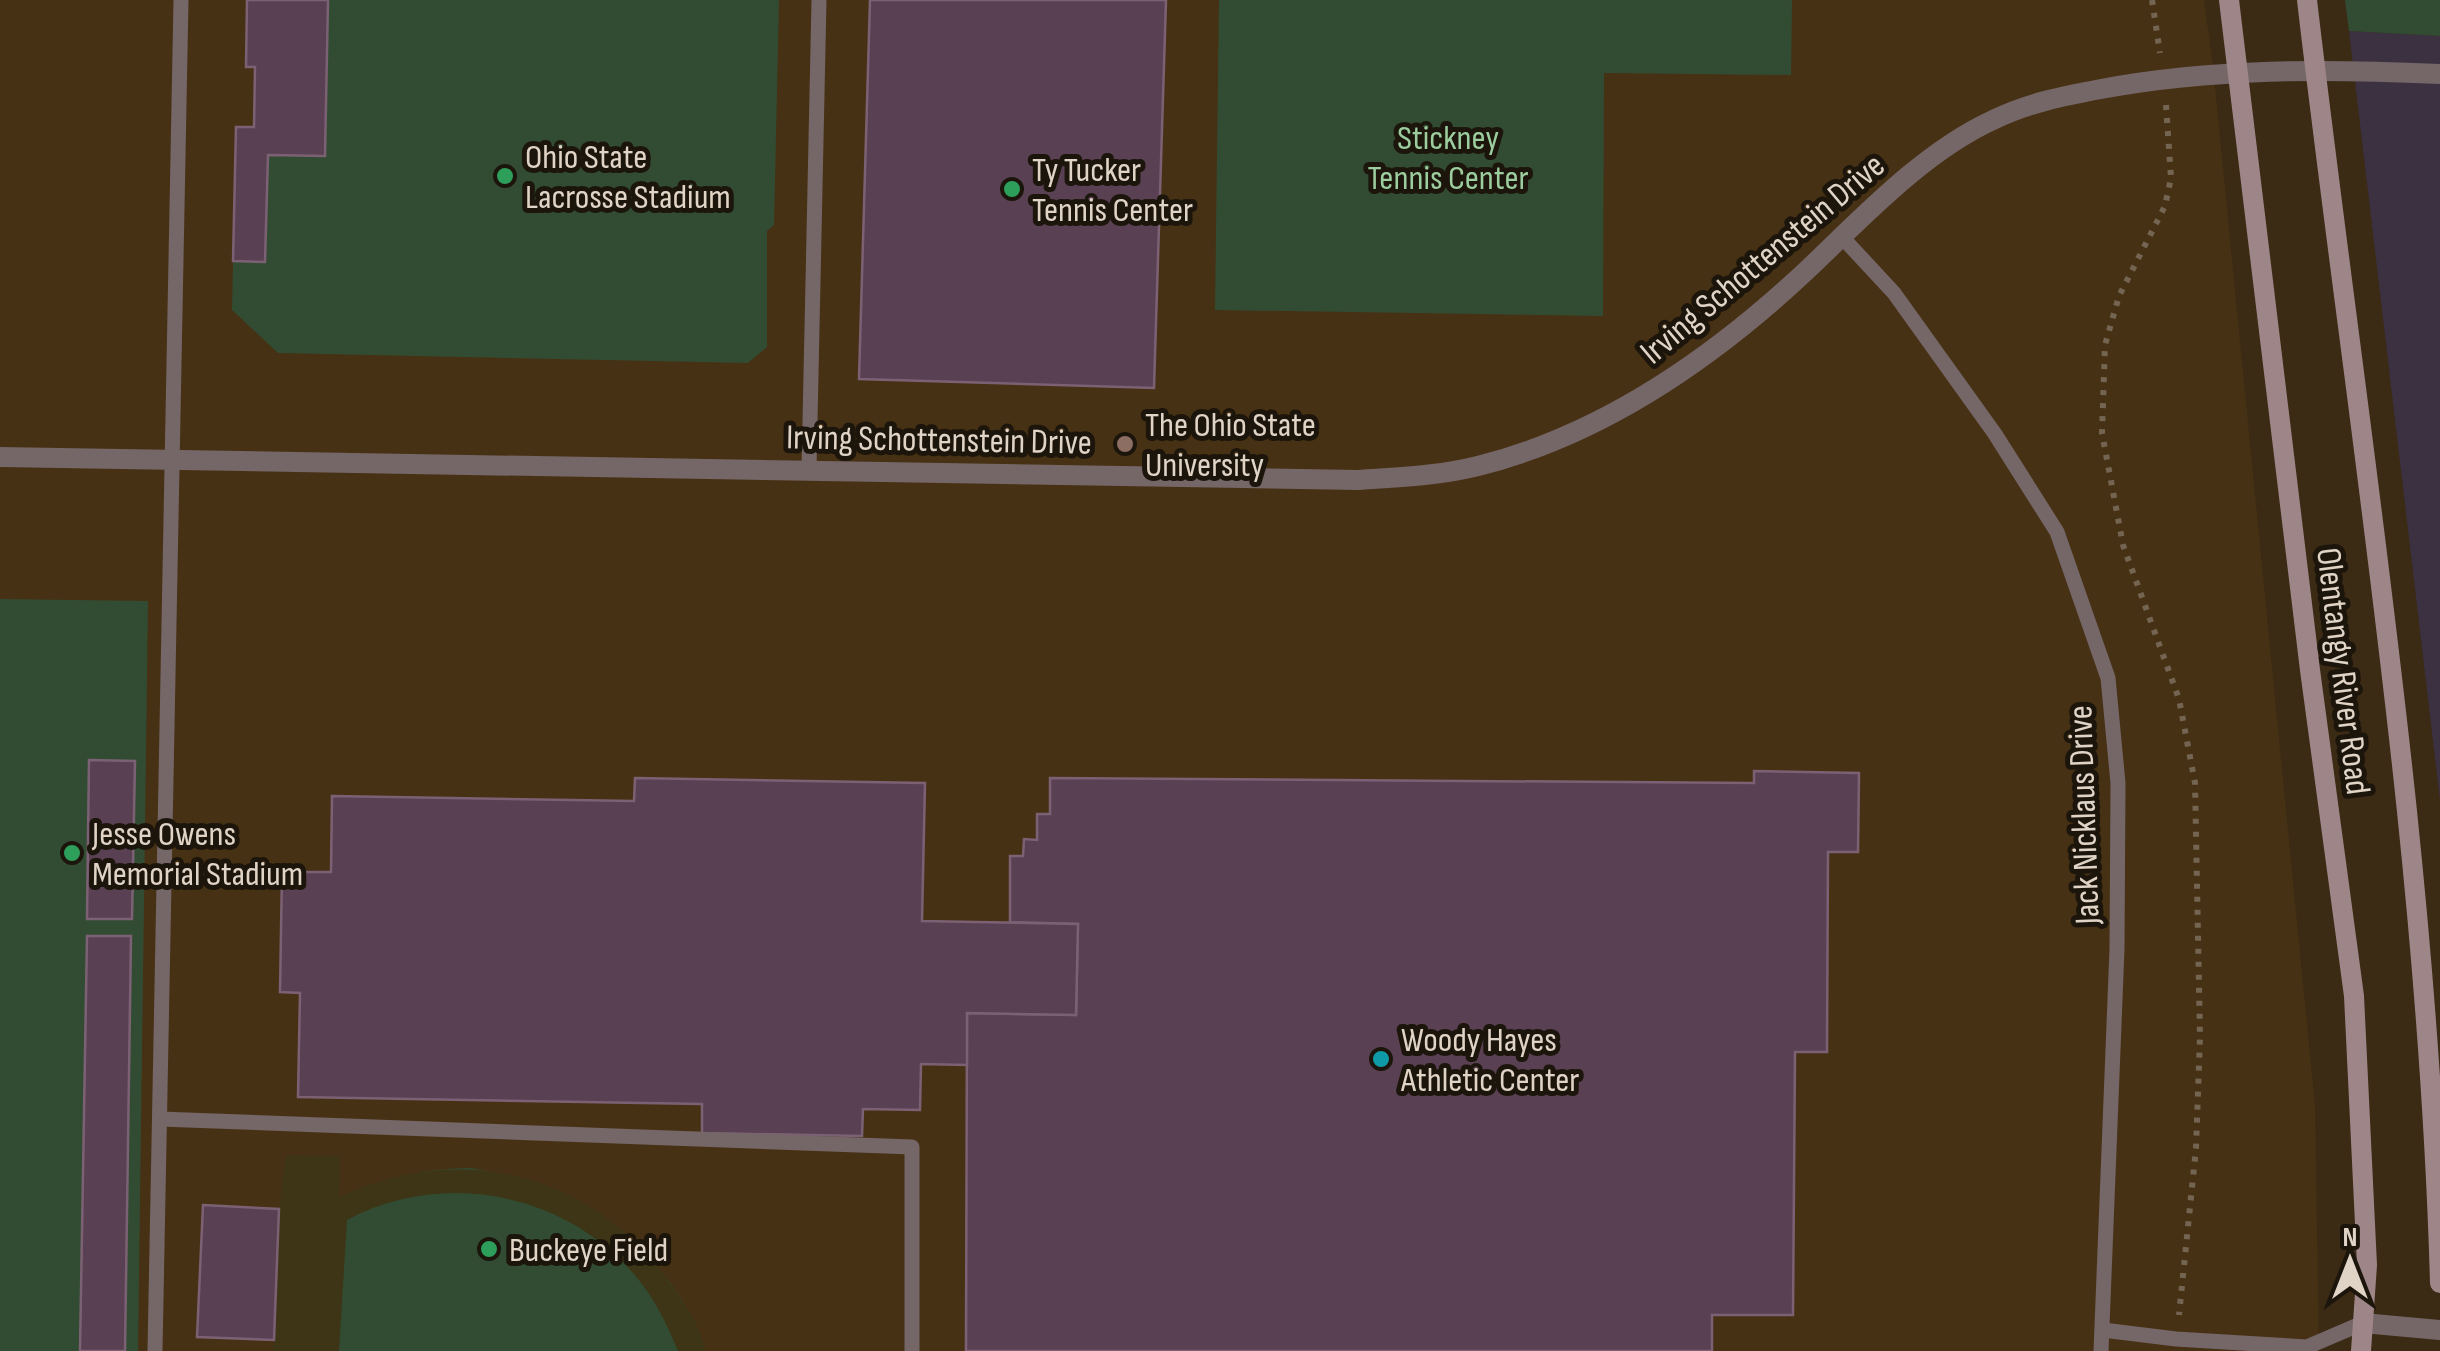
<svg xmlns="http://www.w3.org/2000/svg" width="2440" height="1351" viewBox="0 0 2440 1351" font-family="'Sofia Sans Condensed',sans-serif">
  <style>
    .commercial { fill: #3b3140 }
    .built { fill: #473114 }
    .green { fill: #324c33 }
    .sand { fill: #3d3515 }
    .building { fill: #594052; stroke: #7c6174; stroke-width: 2.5 }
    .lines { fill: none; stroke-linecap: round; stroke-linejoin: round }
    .path { stroke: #746552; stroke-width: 6; stroke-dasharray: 5 8; stroke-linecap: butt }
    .service { stroke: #756668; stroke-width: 15 }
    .minor { stroke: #756668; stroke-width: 20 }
    .secondary { stroke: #9e8688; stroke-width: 20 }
    .leisure-dot { fill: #2e9e5b; stroke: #1c150b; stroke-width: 4 }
    .education-dot { fill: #8d6e63; stroke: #1c150b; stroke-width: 4 }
    .culture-dot { fill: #0f9aa8; stroke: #1c150b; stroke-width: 4 }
    .labels { text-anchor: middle; stroke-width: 10; stroke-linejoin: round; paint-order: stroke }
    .park-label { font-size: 35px; fill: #9ccd9e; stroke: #1c150b }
    .poi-label { font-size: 35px; fill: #e0d4c7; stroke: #1c150b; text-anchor: start }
    .street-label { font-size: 35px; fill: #e0d4c7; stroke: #1c150b }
  </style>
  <rect width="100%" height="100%" fill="#3b2a14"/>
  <polygon class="commercial" points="2349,31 2440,36 2440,800"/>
  <polygon class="built" points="0,0 2204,0 2213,66 2315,1106 2319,1351 0,1351"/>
  <g class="green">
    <polygon points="247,0 779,0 774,225 767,231 767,347 748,363 278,353 232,310 236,127 254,126 255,68 246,67"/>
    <polygon points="1219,0 1792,0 1791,75 1604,73 1603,316 1215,310"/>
    <polygon points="2345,0 2440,0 2440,36 2349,31"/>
    <polygon points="0,599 148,601 138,1351 0,1351"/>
    <path d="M470,1168C558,1182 616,1211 670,1283C685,1304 699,1325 705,1351H330L338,1198C381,1178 423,1169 470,1168Z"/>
  </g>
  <path class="sand" d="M286,1155L340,1156L339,1197C458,1142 586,1170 665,1277C682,1300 699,1323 705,1351H678C666,1322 653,1295 632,1272C561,1191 440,1170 347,1220L339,1351H273L279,1209Z"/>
  <g class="building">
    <polygon points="247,0 328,0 325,156 268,155 265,262 233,261 236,127 254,127 255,67 246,67"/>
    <polygon points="870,0 1166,0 1154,388 859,379"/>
    <polygon points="89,760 135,761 132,919 87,919"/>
    <polygon points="1754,771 1859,773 1858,852 1828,852 1827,1052 1795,1052 1793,1315 1712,1315 1712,1351 966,1351 967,1013 1076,1015 1078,924 1010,922 1010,856 1023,856 1024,839 1037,840 1037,814 1050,814 1050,778 1754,783"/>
    <polygon points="635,778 925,783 922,921 1078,924 1076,1015 967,1013 967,1065 921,1064 920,1110 863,1109 862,1136 702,1133 702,1104 298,1097 300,993 280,992 282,872 331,872 332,796 634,801"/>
    <polygon points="87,936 131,936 125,1351 80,1351"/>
    <polygon points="203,1205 279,1209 274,1340 197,1337"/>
  </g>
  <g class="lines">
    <g class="path">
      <polyline points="2152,0 2160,53"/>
      <polyline points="2166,105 2171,178 2165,206 2119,296 2105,345 2102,433 2123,545 2179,699 2195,783 2200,1037 2196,1148 2179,1315"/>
    </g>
    <g class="service">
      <polyline points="1842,237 1894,293 1995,434 2057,532 2108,678 2118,783 2117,949 2101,1351"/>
      <polyline points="809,469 819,0"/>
      <polyline points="160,1119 912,1147 912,1351"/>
      <polyline points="2103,1330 2176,1339 2307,1347 2363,1323"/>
      <polyline points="155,1351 181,0"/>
    </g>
    <g class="minor">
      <path d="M0,457L1358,480C1398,477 1438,476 1478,466C1602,435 1713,358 1806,271C1861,219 1923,152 1993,120C2028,103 2063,96 2101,89C2213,68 2326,69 2440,74"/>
      <polyline points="2363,1323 2440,1330"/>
    </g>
    <g class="secondary">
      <polyline points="2229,0 2310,670 2354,996 2367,1265 2361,1351"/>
      <path d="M2307,0C2357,427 2428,852 2440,1283"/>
    </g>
  </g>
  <g class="leisure-dot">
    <circle cx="505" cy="176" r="10"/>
    <circle cx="1012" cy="189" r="10"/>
    <circle cx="72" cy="853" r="10"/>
    <circle cx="489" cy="1249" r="10"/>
  </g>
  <circle class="education-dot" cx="1125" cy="444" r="10"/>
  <circle class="culture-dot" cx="1381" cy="1059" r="10"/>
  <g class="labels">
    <g class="park-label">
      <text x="1448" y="149">Stickney<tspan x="1448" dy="40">Tennis Center</tspan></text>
    </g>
    <g class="poi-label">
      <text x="525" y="168">Ohio State<tspan x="525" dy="40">Lacrosse Stadium</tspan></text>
      <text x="1032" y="181">Ty Tucker<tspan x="1032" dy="40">Tennis Center</tspan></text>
      <text x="1145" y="436">The Ohio State<tspan x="1145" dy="40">University</tspan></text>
      <text x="92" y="845">Jesse Owens<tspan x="92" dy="40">Memorial Stadium</tspan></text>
      <text x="1401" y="1051">Woody Hayes<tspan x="1401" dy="40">Athletic Center</tspan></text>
      <text x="509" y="1261">Buckeye Field</text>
    </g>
    <g class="street-label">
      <text transform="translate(1762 258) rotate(-40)" y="12">Irving Schottenstein Drive</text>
      <text transform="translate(939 439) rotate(1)" y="12">Irving Schottenstein Drive</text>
      <text transform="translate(2344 671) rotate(83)" y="12">Olentangy River Road</text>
      <text transform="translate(2083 815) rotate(-92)" y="12">Jack Nicklaus Drive</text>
    </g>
  </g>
  <g transform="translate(2350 1261)" stroke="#1c150b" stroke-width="8" paint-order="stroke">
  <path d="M0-8L18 38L0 25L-18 38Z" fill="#e0d4c7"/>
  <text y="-15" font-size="28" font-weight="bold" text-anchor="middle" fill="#e0d4c7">N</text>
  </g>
</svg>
